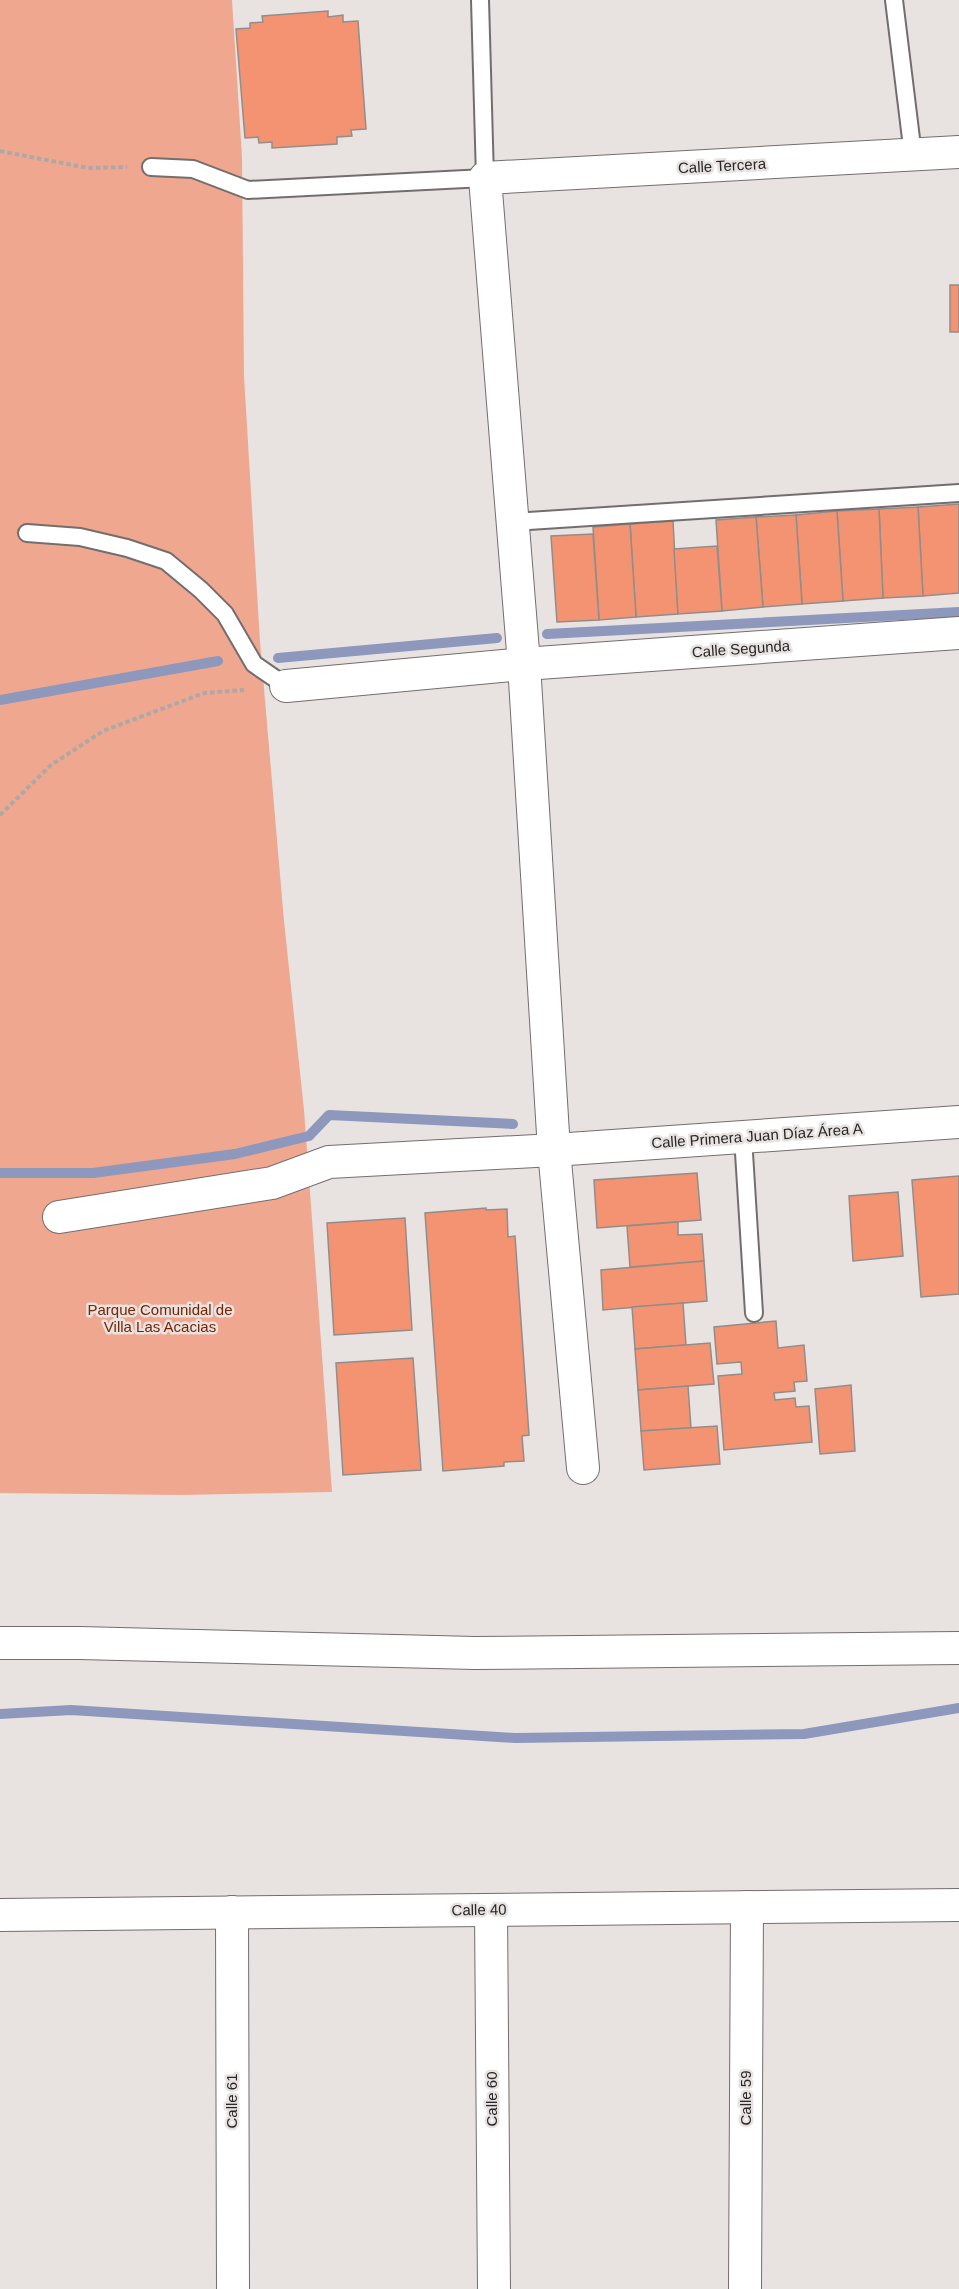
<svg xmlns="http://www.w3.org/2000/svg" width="959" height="2289" viewBox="0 0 959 2289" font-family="Helvetica,sans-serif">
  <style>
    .green { fill: #efa78f }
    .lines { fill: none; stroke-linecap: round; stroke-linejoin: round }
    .stream { stroke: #8d98bc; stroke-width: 10 }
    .building { fill: #f39372; stroke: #928d8b; stroke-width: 1.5 }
    .service-casing { stroke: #736e6d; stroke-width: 20 }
    .minor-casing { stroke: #736e6d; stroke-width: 34 }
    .path { stroke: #aca8a6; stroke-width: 4; stroke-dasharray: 4.5 3; stroke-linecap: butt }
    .service { stroke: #fff; stroke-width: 16 }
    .minor { stroke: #fff; stroke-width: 32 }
    .labels { text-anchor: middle; stroke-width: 5; stroke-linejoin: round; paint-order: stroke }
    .street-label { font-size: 15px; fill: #282626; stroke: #e8e3e1 }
    .park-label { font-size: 15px; fill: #792400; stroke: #e8e3e1 }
  </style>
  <rect width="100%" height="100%" fill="#e8e3e1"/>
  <polygon class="green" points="0,0 232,0 242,157 244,376 260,642 284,921 304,1110 332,1492 180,1495 0,1493"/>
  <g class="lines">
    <g class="stream">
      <polyline points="547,634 959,612"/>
      <polyline points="278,658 497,638"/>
      <polyline points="0,700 218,661"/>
      <polyline points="0,1173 93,1173 235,1154 309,1136 329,1115 513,1124"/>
      <polyline points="0,1714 71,1710 515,1738 804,1734 959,1708"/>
    </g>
  </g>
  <g class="building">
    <polygon points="328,11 328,17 343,15 343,22 358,21 366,129 351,130 352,136 337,137 337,144 272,148 272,142 259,143 258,137 245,138 236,29 250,28 250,23 263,22 262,16"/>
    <rect x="950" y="285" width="9" height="47"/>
    <polygon points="959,504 959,593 923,596 918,507"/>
    <polygon points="918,507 923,596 883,598 879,509"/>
    <polygon points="879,509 883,598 843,601 837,511"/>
    <polygon points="837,511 843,601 802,604 796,515"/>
    <polygon points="796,515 802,604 763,607 756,517"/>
    <polygon points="756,517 763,607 722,611 716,520"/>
    <polygon points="673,521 678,614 636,617 630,524"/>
    <polygon points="630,524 636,617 599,620 593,527"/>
    <polygon points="593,534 599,620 557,622 551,536"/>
    <polygon points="717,546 722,611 678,614 674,549"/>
    <polygon points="697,1173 701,1220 597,1228 594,1180"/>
    <polygon points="959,1176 959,1294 921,1297 912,1180"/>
    <polygon points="898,1192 903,1256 853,1261 849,1196"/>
    <polygon points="486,1208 486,1210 507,1209 508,1237 515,1236 529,1435 522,1436 524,1461 504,1462 504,1466 443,1471 425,1213"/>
    <polygon points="405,1218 412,1330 334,1335 327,1223"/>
    <polygon points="678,1222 678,1235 702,1234 704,1261 630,1267 627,1226"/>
    <polygon points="704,1261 707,1301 603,1310 601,1270"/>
    <polygon points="683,1303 686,1345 635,1349 632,1307"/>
    <polygon points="776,1321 778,1348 804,1345 807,1381 794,1382 795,1391 774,1393 775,1400 795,1398 796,1407 809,1406 812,1442 724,1450 718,1376 742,1374 741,1362 717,1364 714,1327"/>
    <polygon points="710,1343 714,1384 638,1390 635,1349"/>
    <polygon points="413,1358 421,1470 343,1475 336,1363"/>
    <polygon points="851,1385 855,1451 820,1454 815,1389"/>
    <polygon points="688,1386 691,1428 641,1431 638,1390"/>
    <polygon points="717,1426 720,1464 644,1470 641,1431"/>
  </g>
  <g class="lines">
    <g class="service-casing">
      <g id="service">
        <polyline points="894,0 913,155"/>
        <polyline points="151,167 193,169 248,190 485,178 480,0"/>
        <polyline points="513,522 959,493"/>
        <polyline points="27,533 80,537 127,548 166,561 201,590 225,614 254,664 286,686"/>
        <polyline points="743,1137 754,1313"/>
      </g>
    </g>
    <g class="minor-casing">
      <g id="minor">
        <polyline points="286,686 524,664 959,633"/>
        <polyline points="59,1217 272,1183 329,1162 554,1150 959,1122"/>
        <polyline points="583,1468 554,1150 524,664 485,178 959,152"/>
        <polyline points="0,1643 80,1643 475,1653 959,1648"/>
        <polyline points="491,1910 494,2289"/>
        <polyline points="232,1912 233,2289"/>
        <polyline points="0,1915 959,1905"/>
        <polyline points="745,2289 747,1907"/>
      </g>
    </g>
    <g class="path">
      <polyline points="0,151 88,168 127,167"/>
      <polyline points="0,815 51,765 103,731 204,693 244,690"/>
    </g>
    <use href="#service" class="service"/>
    <use href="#minor" class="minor"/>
  </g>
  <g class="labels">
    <g class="street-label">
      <text transform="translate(722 166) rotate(-3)" y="5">Calle Tercera</text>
      <text transform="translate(741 649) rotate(-4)" y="5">Calle Segunda</text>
      <text transform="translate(757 1136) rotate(-4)" y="5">Calle Primera Juan Díaz Área A</text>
      <text transform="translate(479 1910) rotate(-1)" y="5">Calle 40</text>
      <text transform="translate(746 2098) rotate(-90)" y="5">Calle 59</text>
      <text transform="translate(492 2099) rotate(-90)" y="5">Calle 60</text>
      <text transform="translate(232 2101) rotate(-90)" y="5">Calle 61</text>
    </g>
    <g class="park-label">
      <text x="160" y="1315">Parque Comunidal de<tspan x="160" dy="17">Villa Las Acacias</tspan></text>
    </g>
  </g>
</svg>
